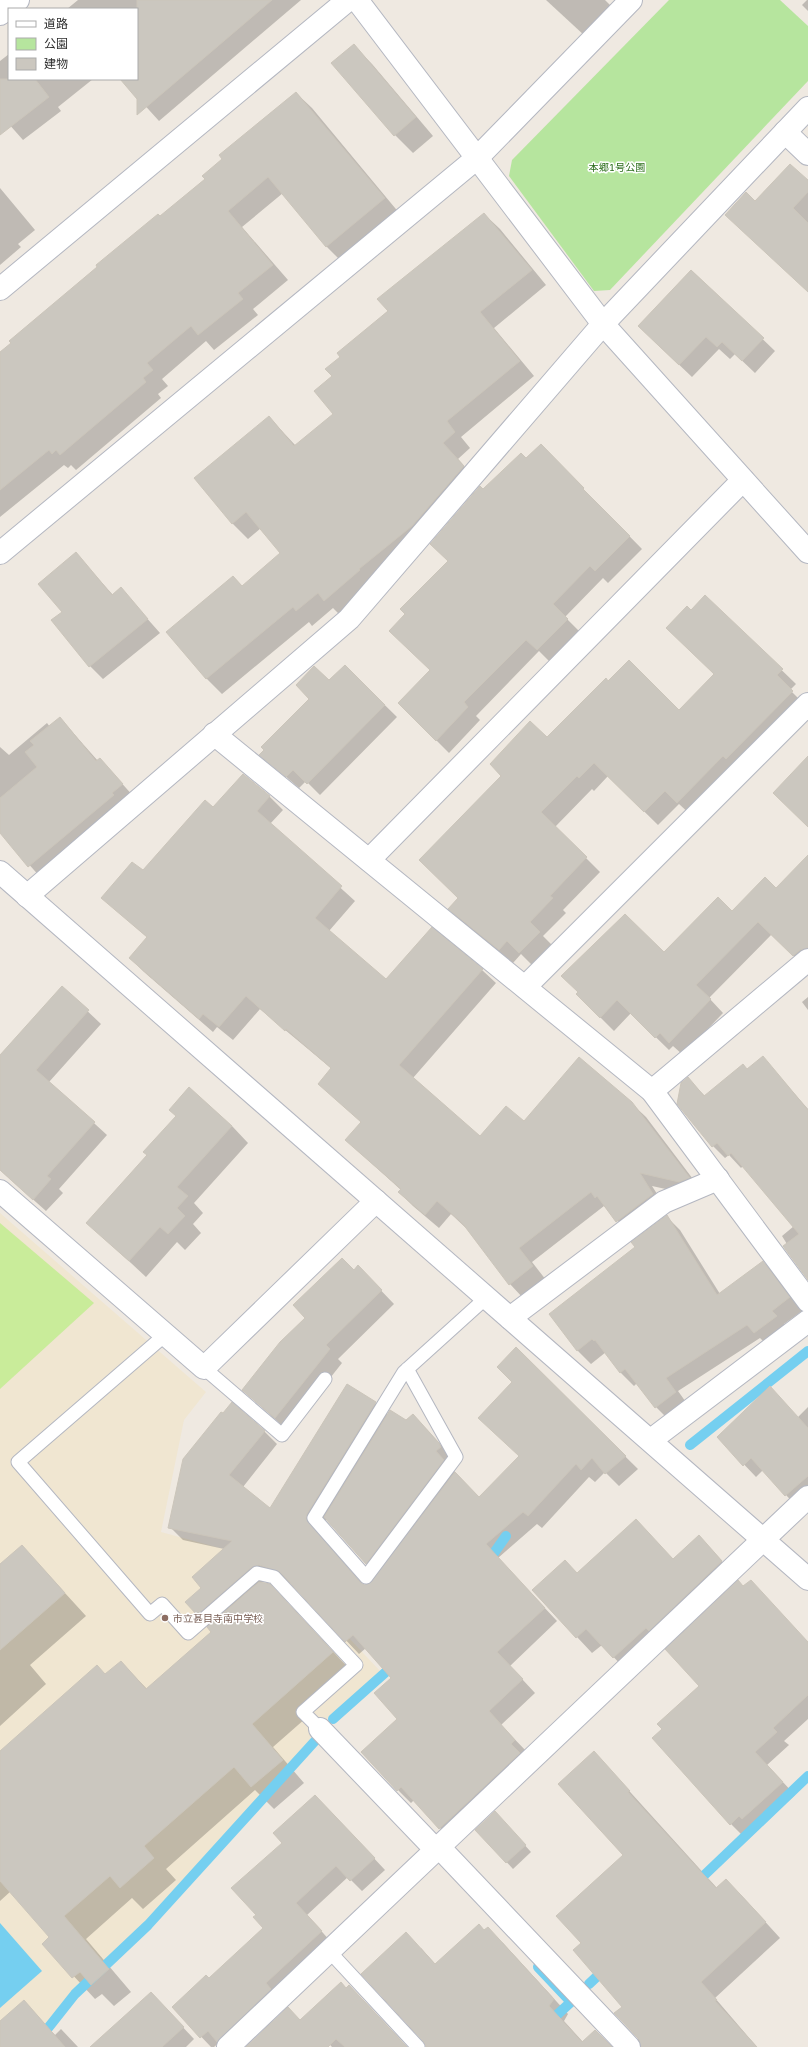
<svg xmlns="http://www.w3.org/2000/svg" width="808" height="2047" viewBox="0 0 808 2047" font-family="'Varela Round','Noto Sans JP',sans-serif">
  <style>
    .education { fill: #f0e6d1 }
    .green { fill: #b6e59e }
    .pitch { fill: #c9ec9a }
    .water { fill: #75cff0 }
    .shadow { fill: #0003; fill-rule: evenodd }
    .lines { fill: none; stroke-linecap: round; stroke-linejoin: round }
    .stream { stroke: #75cff0; stroke-width: 10 }
    .building { fill: #cbc7bf; stroke: #cbc5ba }
    .service-casing { stroke: #b4b7c1; stroke-width: 15 }
    .minor-casing { stroke: #b4b7c1; stroke-width: 24 }
    .tertiary-casing { stroke: #b4b7c1; stroke-width: 24 }
    .service { stroke: #fff; stroke-width: 13 }
    .minor { stroke: #fff; stroke-width: 22 }
    .tertiary { stroke: #fff; stroke-width: 22 }
    .education-dot { fill: #8d6e63; stroke: #fff; stroke-width: 1.5 }
    .labels { text-anchor: middle; stroke-width: 3; stroke-linejoin: round; paint-order: stroke }
    .park-label { font-size: 10px; fill: #2c6e1b; stroke: #fff }
    .education-label { font-size: 10px; fill: #785e54; stroke: #fff; text-anchor: start }
  </style>
  <rect width="100%" height="100%" fill="#efe9e1"/>
  <polygon class="education" points="0,1213 206,1392 184,1420 161,1532 279,1564 381,1672 329,1716 310,1743 141,1926 71,1992 28,2047 0,2047"/>
  <polygon class="green" points="669,0 780,0 808,26 808,81 610,290 594,291 509,176 512,160"/>
  <polygon class="pitch" points="0,1223 94,1303 0,1389"/>
  <polygon class="water" points="0,1923 42,1971 0,2008"/>
  <g class="shadow">
    <polygon points="78,0 301,0 159,121 121,79 137,79 137,9 67,9"/>
    <polygon points="546,0 605,0 612,7 585,36"/>
    <polygon points="807,0 808,0 808,11 802,5"/>
    <polygon points="354,46 372,64 433,136 413,153 395,135"/>
    <polygon points="9,54 9,79 93,79 58,107 61,111 23,140 0,114 0,61"/>
    <polygon points="296,93 312,108 400,214 342,262 327,247 283,193 242,227 288,280 253,309 258,315 214,350 206,341 162,379 168,386 158,394 161,398 76,470 71,465 68,468 64,465 0,517 0,353 206,179"/>
    <polygon points="808,182 808,292 755,203"/>
    <polygon points="0,188 35,230 18,244 21,247 0,265"/>
    <polygon points="484,214 500,229 546,285 494,328 534,376 461,437 470,448 458,459 478,482 340,615 333,608 312,626 309,622 222,694 207,679 168,632 233,577 243,587 282,553 261,528 248,539 233,524 195,478 269,417 296,446 335,414 333,376 342,357"/>
    <polygon points="692,271 775,351 755,373 735,354 730,359 719,349 692,377 652,339"/>
    <polygon points="541,446 642,549 608,583 603,578 565,617 580,632 550,662 539,651 476,716 480,720 449,753 399,703 431,671 406,614 449,561 483,490 526,460"/>
    <polygon points="76,554 113,595 121,589 160,633 103,679 90,666 53,620 63,612"/>
    <polygon points="705,596 796,684 790,690 806,706 692,816 679,804 658,825 608,776 594,791 592,789 555,827 600,872 563,910 566,913 543,936 553,946 533,966 521,954 513,963 463,923 449,909 459,898 547,739 609,682 679,711 715,674 691,611"/>
    <polygon points="345,666 397,717 320,795 306,781 299,788 261,755"/>
    <polygon points="60,718 98,761 100,759 135,798 42,879 0,832 0,747 9,755 47,723 50,727"/>
    <polygon points="269,796 283,810 270,824 355,901 329,931 386,981 482,970 496,983 413,1078 480,1137 524,1122 631,1103 646,1117 702,1191 693,1195 652,1186 666,1208 631,1235 604,1206 532,1262 546,1280 523,1298 510,1284 467,1229 451,1214 439,1228 413,1206 399,1192 401,1190 346,1140 362,1122 319,1084 332,1069 260,1009 233,1040 217,1027 213,1032 144,972 130,958 148,938 102,897 143,872 213,808"/>
    <polygon points="808,857 808,964 805,967 772,934 709,998 723,1013 683,1055 673,1046 669,1050 631,1013 614,1031 577,994 664,954 732,913 776,889"/>
    <polygon points="63,988 101,1024 49,1082 107,1135 59,1189 63,1193 46,1211 0,1170 0,1058"/>
    <polygon points="808,997 808,1010 802,1002"/>
    <polygon points="763,1058 808,1109 805,1112 808,1115 808,1278 782,1236 794,1226 743,1166 741,1168 729,1155 725,1158 713,1146 688,1079 705,1096 747,1070"/>
    <polygon points="232,1126 248,1143 194,1203 203,1213 193,1224 201,1233 185,1250 177,1242 146,1277 88,1223"/>
    <polygon points="667,1217 680,1230 720,1294 763,1262 776,1275 802,1311 784,1324 789,1330 767,1345 760,1338 678,1391 688,1405 669,1420 656,1407 637,1383 634,1386 621,1373 606,1352 591,1364 578,1351 551,1314 637,1247"/>
    <polygon points="354,1271 371,1280 394,1304 338,1359 342,1363 288,1431 243,1390"/>
    <path d="M516,1349L638,1469L619,1486L605,1472L595,1482L589,1477L542,1528L537,1524L498,1558L557,1621L510,1666L535,1693L501,1725L528,1753L453,1842L414,1800L411,1803L398,1790V1719L392,1678L366,1648L359,1654L293,1584L273,1578L265,1580L261,1583L292,1608L355,1675L273,1747L304,1783L274,1809L255,1790L166,1869L176,1880L143,1909L132,1898L86,1939L131,1992L114,2006L102,1994L95,1999L44,1944L51,1937L11,1891L0,1901V1752L106,1675L121,1662L147,1689L212,1632L197,1614L203,1588L224,1549L183,1540L170,1527L264,1431L277,1444L243,1487L270,1509L376,1403L388,1415L406,1422L413,1415L452,1457L449,1465L479,1499L520,1457L513,1382ZM327,1519L378,1576L368,1586L362,1584L321,1537L319,1532Z"/>
    <polygon points="808,1407 808,1499 798,1508 763,1470 756,1477 718,1437 798,1417"/>
    <polygon points="699,1536 737,1578 629,1673 602,1645 592,1653 533,1590 577,1573 673,1560"/>
    <polygon points="22,1546 86,1616 30,1665 46,1684 0,1726 0,1565"/>
    <polygon points="744,1587 808,1642 808,1719 784,1741 789,1745 767,1765 795,1795 755,1831 752,1828 743,1836 731,1824 663,1729 700,1686"/>
    <polygon points="594,1752 717,1888 741,1895 780,1938 715,1998 757,2047 642,2047 642,2043 616,2013 623,2007 582,1943 624,1855"/>
    <polygon points="326,1807 385,1870 362,1891 348,1877 307,1915 332,1943 214,2047 211,2047 173,2007 209,1979 265,1928"/>
    <polygon points="501,1819 531,1852 513,1869 477,1830"/>
    <polygon points="485,1931 503,1943 568,2014 564,2021 583,2042 611,2047 426,2047 421,1948 436,1965"/>
    <polygon points="349,1986 364,2001 407,2047 332,2047 304,2017"/>
    <polygon points="24,2001 55,2035 61,2029 78,2047 13,2047 0,2033 0,2022"/>
    <polygon points="162,2005 194,2039 186,2047 91,2047"/>
  </g>
  <g class="lines">
    <g class="stream">
      <polyline points="690,1445 808,1351"/>
      <polyline points="487,1563 506,1536"/>
      <polyline points="333,1719 396,1663"/>
      <polyline points="695,1884 808,1776"/>
      <polyline points="538,1967 571,2002 547,2024"/>
      <polyline points="589,1984 606,1968"/>
      <polyline points="33,2047 75,1994 148,1925 315,1741"/>
    </g>
  </g>
  <g class="building">
    <polygon points="137,0 272,0 137,115 137,99 120,79 137,79"/>
    <polygon points="354,44 416,117 394,136 331,63"/>
    <polygon points="0,79 35,79 49,97 0,135"/>
    <polygon points="296,92 385,198 326,247 268,177 228,211 273,265 238,293 243,299 198,335 191,326 147,363 153,370 143,378 146,382 60,455 56,450 52,454 49,450 0,490 0,352 11,343 9,341 97,267 96,265 158,214 160,216 205,179 202,176 222,159 219,155"/>
    <polygon points="790,164 808,180 808,192 793,208 808,223 808,292 725,215 746,192 755,201"/>
    <polygon points="484,213 532,270 480,312 520,361 447,421 455,432 443,443 464,466 412,526 359,569 360,570 324,601 318,593 296,611 293,607 206,679 166,632 233,576 242,586 280,553 246,512 232,524 194,478 269,416 294,446 333,414 314,391 332,376 325,369 340,357 337,353 388,311 377,299"/>
    <polygon points="691,270 764,338 742,361 722,342 717,347 706,337 679,365 638,326"/>
    <polygon points="541,444 584,488 583,489 630,536 595,571 590,566 553,604 568,619 537,650 526,640 464,702 468,707 436,741 398,703 430,670 389,631 405,614 400,609 448,561 430,544 480,486 483,489 521,453 526,458"/>
    <polygon points="76,552 112,595 121,587 148,619 89,667 51,620 62,612 38,584"/>
    <polygon points="705,595 783,669 777,675 793,691 726,759 723,756 677,803 665,791 644,812 594,763 579,778 577,776 541,812 587,857 550,896 553,898 530,922 540,932 519,953 507,941 499,950 448,909 458,898 419,860 501,776 490,764 530,721 547,737 606,678 608,681 629,660 679,710 714,674 666,628 687,606 691,610"/>
    <polygon points="345,665 385,705 307,784 293,770 286,777 259,755 264,750 261,747 309,699 296,685 314,666 329,680"/>
    <polygon points="60,717 96,761 100,758 123,784 112,793 114,795 28,867 0,833 0,798 37,767 25,752 34,745 30,741"/>
    <polygon points="808,756 808,827 773,793"/>
    <polygon points="243,774 270,796 257,811 342,886 315,918 386,979 432,927 483,969 399,1065 480,1136 506,1106 524,1121 579,1057 632,1102 690,1178 679,1182 640,1173 653,1194 616,1222 597,1196 595,1198 591,1192 519,1248 533,1266 509,1285 463,1224 437,1201 425,1215 398,1192 401,1189 345,1140 361,1122 318,1084 331,1068 286,1029 285,1031 246,996 219,1027 203,1014 199,1019 129,958 147,937 101,898 132,862 143,870 205,800 213,807"/>
    <polygon points="808,855 808,948 800,950 793,956 758,922 696,985 711,999 669,1043 660,1033 655,1038 617,1000 600,1018 576,994 578,992 561,976 625,914 664,952 718,897 732,911 765,877 776,888"/>
    <polygon points="62,986 89,1010 36,1070 95,1122 47,1176 51,1179 33,1200 0,1170 0,1055"/>
    <polygon points="763,1056 808,1110 808,1280 783,1246 799,1234 731,1153 728,1156 717,1143 712,1147 677,1104 681,1083 688,1077 704,1096 743,1064 747,1069"/>
    <polygon points="189,1087 232,1126 177,1187 188,1196 177,1208 185,1216 168,1234 160,1227 129,1261 86,1223 147,1155 143,1152 176,1116 169,1110"/>
    <polygon points="667,1215 717,1295 763,1261 790,1297 772,1311 777,1316 754,1333 747,1325 666,1378 676,1392 655,1408 625,1369 620,1373 595,1340 594,1341 592,1339 577,1351 549,1314 635,1247 631,1242"/>
    <polygon points="342,1258 354,1270 358,1265 382,1290 326,1345 330,1349 275,1418 242,1390 280,1342 305,1318 293,1305"/>
    <polygon points="516,1347 626,1456 605,1474 592,1458 581,1470 576,1464 528,1516 523,1512 486,1544 545,1608 497,1652 523,1679 489,1711 515,1740 511,1744 520,1753 439,1829 401,1787 397,1791 361,1752 397,1719 374,1693 391,1678 353,1635 345,1642 280,1572 259,1565 252,1567 197,1615 185,1602 201,1588 192,1577 232,1541 168,1528 183,1459 221,1412 223,1413 232,1402 265,1431 229,1475 270,1508 347,1384 376,1402 307,1514 306,1519 360,1582 364,1585 369,1584 455,1472 479,1497 519,1456 478,1418 512,1382 497,1367"/>
    <polygon points="770,1386 808,1428 808,1476 785,1496 751,1458 743,1466 717,1437"/>
    <polygon points="390,1410 406,1420 413,1414 439,1443 441,1447 436,1451 444,1460 366,1564 324,1517"/>
    <polygon points="636,1519 673,1559 699,1535 722,1561 649,1631 646,1628 613,1658 586,1629 576,1638 532,1590 565,1560 577,1573"/>
    <polygon points="22,1545 65,1593 0,1650 0,1564"/>
    <polygon points="738,1580 743,1586 751,1580 808,1642 808,1695 773,1728 777,1732 755,1752 783,1782 742,1819 739,1816 730,1825 652,1738 662,1729 657,1724 699,1686 665,1649"/>
    <polygon points="259,1582 270,1584 333,1652 252,1724 283,1760 251,1787 234,1767 144,1846 154,1858 120,1888 110,1876 64,1916 109,1969 91,1985 80,1972 72,1978 42,1944 49,1937 0,1881 0,1751 97,1665 105,1674 121,1661 146,1689 211,1632 207,1627"/>
    <polygon points="594,1751 630,1791 628,1792 716,1888 726,1879 766,1922 701,1982 717,2000 715,2001 757,2047 641,2047 638,2038 614,2013 622,2007 573,1950 581,1943 556,1916 623,1855 558,1784"/>
    <polygon points="315,1795 375,1858 350,1881 336,1866 296,1903 322,1931 266,1983 271,1989 217,2042 208,2031 200,2038 172,2007 206,1975 209,1978 263,1928 253,1917 256,1915 231,1888 282,1843 273,1833"/>
    <polygon points="495,1811 526,1845 506,1863 475,1830"/>
    <polygon points="479,1924 484,1930 488,1927 554,1999 549,2006 582,2042 595,2030 612,2047 426,2047 424,2042 361,1974 406,1932 435,1964"/>
    <polygon points="341,1982 346,1988 349,1985 407,2047 345,2047 336,2039 328,2047 246,2047 288,2007 300,2020"/>
    <polygon points="151,1992 184,2027 162,2047 90,2047"/>
    <polygon points="24,2000 65,2047 0,2047 0,2021"/>
  </g>
  <g class="lines">
    <g class="service-casing">
      <g id="service">
        <polyline points="165,1335 18,1462 150,1614 162,1604 188,1633 257,1573 274,1577 356,1665 303,1712 320,1729"/>
        <polyline points="204,1368 282,1435 325,1379"/>
        <polyline points="407,1369 456,1457 366,1577 314,1518 404,1372 487,1297"/>
        <polyline points="329,1951 418,2047"/>
      </g>
    </g>
    <g class="minor-casing">
      <g id="minor">
        <polyline points="0,14 18,0"/>
        <polyline points="785,132 808,154"/>
        <polyline points="477,158 603,324 808,552"/>
        <polyline points="0,289 348,0"/>
        <polyline points="214,734 652,1091 808,1301"/>
        <polyline points="369,860 743,480"/>
        <polyline points="27,896 349,619 603,324 808,108"/>
        <polyline points="525,987 808,704"/>
        <polyline points="652,1091 808,960"/>
        <polyline points="0,1191 204,1368 376,1201"/>
        <polyline points="510,1318 664,1202 718,1179"/>
        <polyline points="651,1440 808,1321"/>
        <polyline points="320,1729 436,1850"/>
        <polyline points="439,1847 629,2047"/>
        <polyline points="228,2047 808,1497"/>
      </g>
    </g>
    <g class="tertiary-casing">
      <g id="tertiary">
        <polyline points="357,0 477,158"/>
        <polyline points="0,553 477,158 631,0"/>
        <polyline points="0,872 808,1579"/>
      </g>
    </g>
    <use href="#service" class="service"/>
    <use href="#minor" class="minor"/>
    <use href="#tertiary" class="tertiary"/>
  </g>
  <circle class="education-dot" cx="165" cy="1618" r="4"/>
  <g class="labels">
    <g class="park-label">
      <text x="617" y="171">本郷1号公園</text>
    </g>
    <g class="education-label">
      <text x="173" y="1622">市立甚目寺南中学校</text>
    </g>
  </g>
  <rect x="8" y="8" width="130" height="72" fill="#ffffff" stroke="#ababab"/>
  <rect x="16" y="21" width="20" height="6" fill="#ffffff" stroke="#ababab"/>
  <text x="44" y="28" font-size="12" fill="#2e2e2e">道路</text>
  <rect x="16" y="38" width="20" height="12" fill="#b6e59e" stroke="#ababab"/>
  <text x="44" y="48" font-size="12" fill="#2e2e2e">公園</text>
  <rect x="16" y="58" width="20" height="12" fill="#cbc7bf" stroke="#ababab"/>
  <text x="44" y="68" font-size="12" fill="#2e2e2e">建物</text>
</svg>
